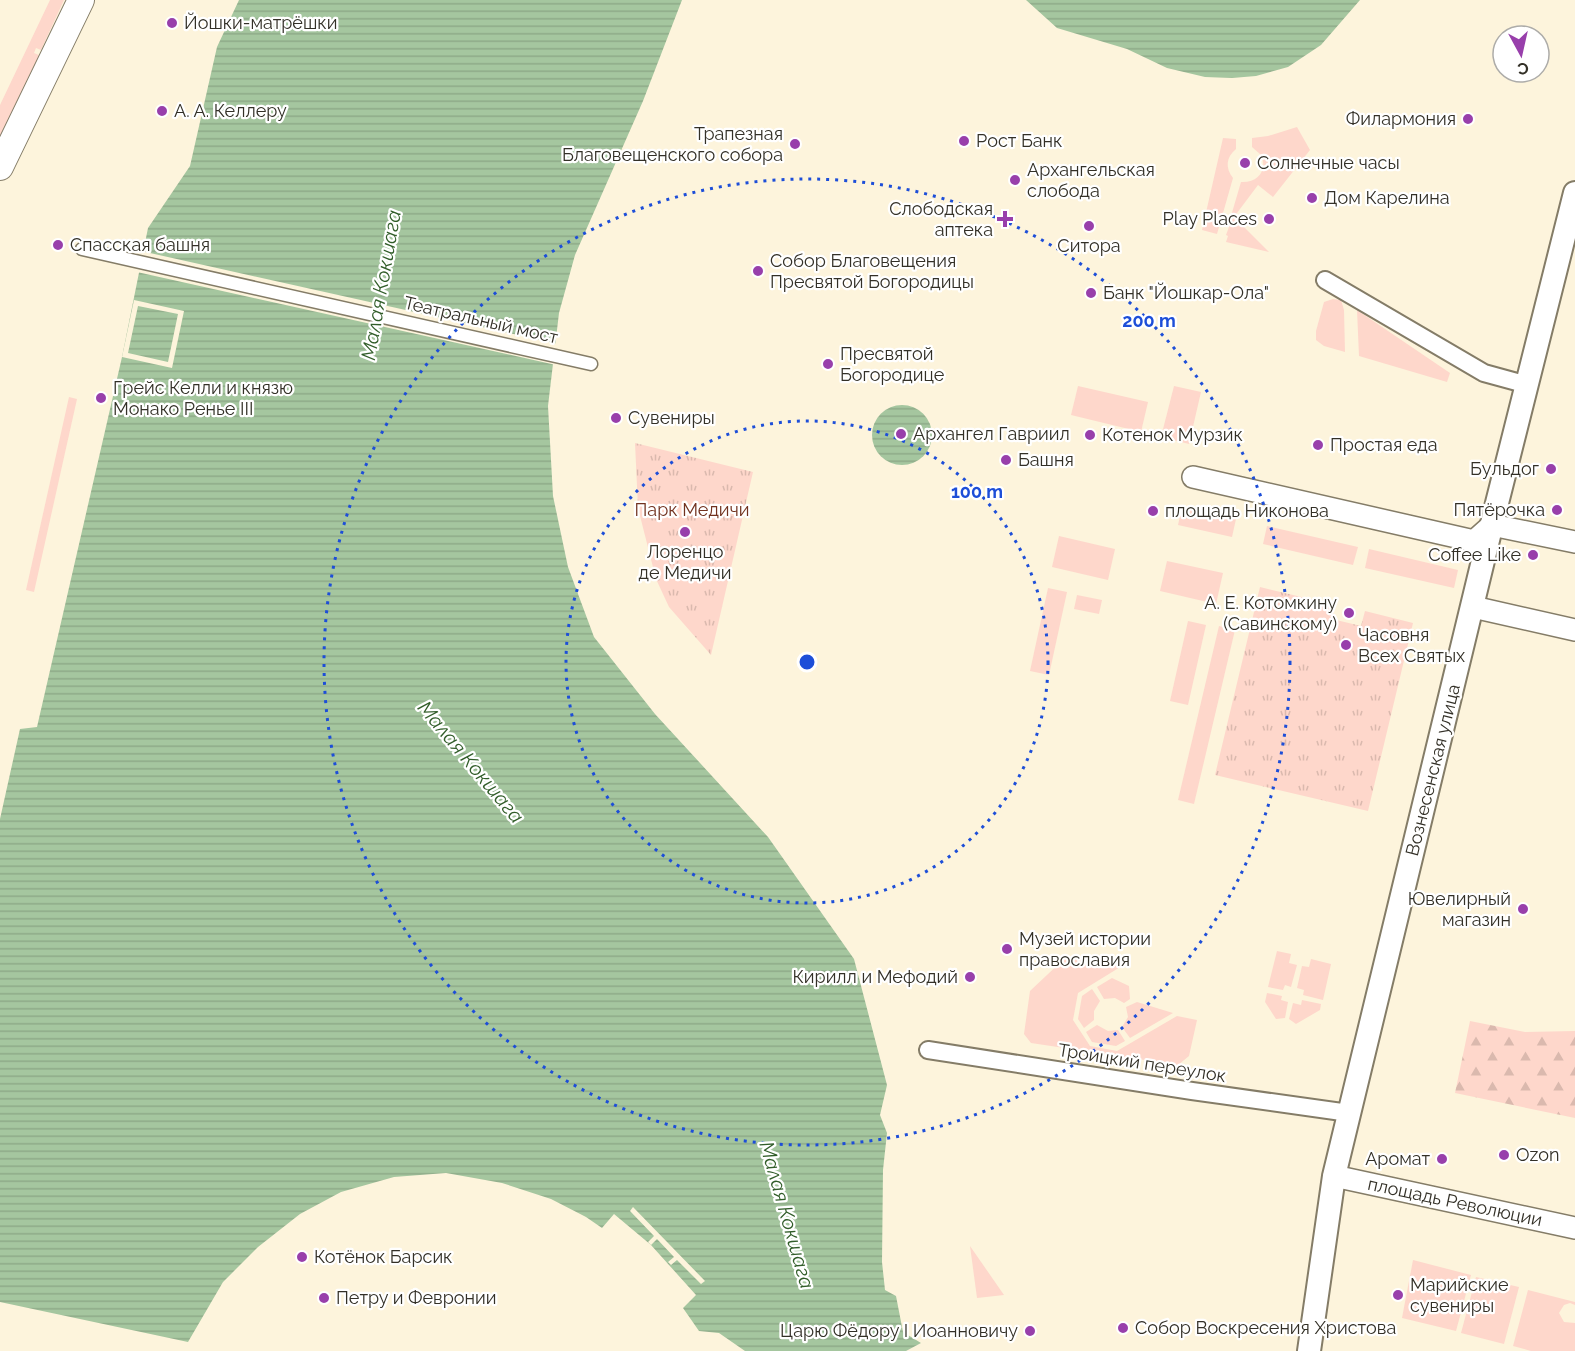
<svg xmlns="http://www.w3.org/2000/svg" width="1575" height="1351" viewBox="0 0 1575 1351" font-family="Raleway,sans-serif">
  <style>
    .green { fill: #fed7cb }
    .forest { fill: url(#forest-firs) }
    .park { fill: url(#park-tufts) }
    .water { fill: url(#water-rules) }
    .pier { fill: #fdf4dc; fill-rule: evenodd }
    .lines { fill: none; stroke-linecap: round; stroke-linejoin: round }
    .pedestrian-casing { stroke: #847c67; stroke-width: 15 }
    .minor-casing { stroke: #847c67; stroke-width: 20 }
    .tertiary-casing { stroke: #847c67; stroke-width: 24 }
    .secondary-casing { stroke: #847c67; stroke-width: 26 }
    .primary-casing { stroke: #847c67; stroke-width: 28 }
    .pedestrian { stroke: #fff; stroke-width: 12 }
    .minor { stroke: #fff; stroke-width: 16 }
    .tertiary { stroke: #fff; stroke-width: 21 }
    .secondary { stroke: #fff; stroke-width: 22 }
    .primary { stroke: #fff; stroke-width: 26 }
    .ring { fill: none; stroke: #1d4ed8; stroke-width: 3; stroke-dasharray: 3 6 }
    .poi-dot { fill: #983fab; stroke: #fff; stroke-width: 2 }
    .labels { text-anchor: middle; stroke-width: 4.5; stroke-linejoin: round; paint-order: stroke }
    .poi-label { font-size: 18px; fill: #333027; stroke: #fff; text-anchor: start }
    .street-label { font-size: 18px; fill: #333027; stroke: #fff }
    .park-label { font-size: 18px; fill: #71321f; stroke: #fff }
    .water-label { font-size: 20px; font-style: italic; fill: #315d29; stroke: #fff }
    .centre { fill: #1d4ed8; stroke: #fff; stroke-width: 3 }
    .ring-label { font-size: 18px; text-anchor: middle; font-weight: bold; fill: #1d4ed8; stroke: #fff; stroke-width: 4.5; stroke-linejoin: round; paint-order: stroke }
  </style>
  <defs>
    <pattern id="forest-firs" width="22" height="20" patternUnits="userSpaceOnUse" patternTransform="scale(1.5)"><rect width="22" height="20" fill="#fed7cb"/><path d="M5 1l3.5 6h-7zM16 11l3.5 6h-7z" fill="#dab9ae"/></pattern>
    <pattern id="park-tufts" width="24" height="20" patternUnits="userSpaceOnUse" patternTransform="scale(1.5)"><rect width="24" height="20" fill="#fed7cb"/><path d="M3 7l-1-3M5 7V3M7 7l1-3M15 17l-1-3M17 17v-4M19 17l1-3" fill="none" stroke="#dab9ae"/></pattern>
    <pattern id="water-rules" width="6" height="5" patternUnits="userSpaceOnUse" patternTransform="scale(1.5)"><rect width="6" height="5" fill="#a5c69f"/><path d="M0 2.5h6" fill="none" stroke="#8eaa89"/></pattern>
  </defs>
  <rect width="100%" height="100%" fill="#fdf4dc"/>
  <g class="green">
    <polygon points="50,0 64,0 41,50 36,48 34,53 39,55 0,136 0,105"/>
    <path d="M1297,127L1310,150L1273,197L1258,185L1234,217L1269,252L1226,242L1228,236L1226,235L1232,219L1231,216L1241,182C1258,183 1268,170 1261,155L1252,147V138L1268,136Z"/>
    <path d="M1223,138L1236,139V149C1226,157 1225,168 1233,178L1217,234L1202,230Z"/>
    <polygon points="1333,299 1341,300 1344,310 1345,352 1324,346 1316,340 1316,331 1324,302"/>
    <polygon points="1357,310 1450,373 1447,382 1359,356"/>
    <polygon points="1078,386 1148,402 1141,432 1071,415"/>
    <polygon points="1174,386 1201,392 1189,444 1161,437"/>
    <polygon points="69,397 77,399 34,592 26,590"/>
    <polygon points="1182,507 1236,519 1232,537 1178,525"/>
    <polygon points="1267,526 1358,547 1353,565 1263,544"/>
    <polygon points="1059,536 1115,549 1108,580 1052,567"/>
    <polygon points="1369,549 1458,570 1454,588 1365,568"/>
    <polygon points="1167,561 1223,573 1216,604 1160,591"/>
    <polygon points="1048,588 1067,592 1049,675 1030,671"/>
    <polygon points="1077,595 1102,600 1099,614 1074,609"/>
    <polygon points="1188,621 1206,625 1188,705 1170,701"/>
    <polygon points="1219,626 1235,630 1194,804 1178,800"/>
    <polygon points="1277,951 1291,954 1289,963 1297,965 1291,987 1285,985 1283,990 1268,987"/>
    <polygon points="1064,959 1130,961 1078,993 1073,1020 1090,1046 1117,1051 1177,1016 1197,1020 1189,1056 1178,1065 1031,1043 1024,1034 1030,991"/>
    <polygon points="1311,959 1331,964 1323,1000 1303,995 1304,990 1297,988 1302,966 1309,967"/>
    <polygon points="1112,978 1129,986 1130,999 1124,1003 1115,998 1104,999 1097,987"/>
    <polygon points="1092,989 1100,1001 1094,1011 1094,1020 1084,1028 1078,1019 1082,996"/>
    <polygon points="1267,993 1282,996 1281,1000 1288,1002 1285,1018 1276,1019 1265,1002"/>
    <polygon points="1302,1000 1321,1004 1320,1010 1296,1024 1289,1019 1293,1003 1301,1005"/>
    <polygon points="1137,1002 1173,1013 1130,1038 1122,1027 1128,1017 1126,1007"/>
    <polygon points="1097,1025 1108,1031 1118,1030 1125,1041 1116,1046 1092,1042 1086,1032"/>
    <polygon points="970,1246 1004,1295 977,1298"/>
    <polygon points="1413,1260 1471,1275 1456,1331 1402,1318"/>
    <polygon points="1476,1277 1519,1287 1504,1344 1461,1333"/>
    <polygon points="1528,1290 1575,1302 1575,1305 1570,1303 1564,1305 1559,1313 1564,1322 1575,1323 1575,1351 1531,1351 1513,1346"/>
  </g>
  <polygon class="forest" points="1470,1021 1525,1032 1575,1031 1575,1118 1455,1093"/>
  <g class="park">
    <polygon points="635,443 753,472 711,655 669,607 656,579 638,508"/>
    <polygon points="1260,587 1335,605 1332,619 1357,625 1361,626 1365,611 1413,623 1368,811 1215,775"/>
  </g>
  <g class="water">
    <polygon points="239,0 682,0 643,101 575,255 559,313 548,406 553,496 568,567 594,637 655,714 768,837 854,959 887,1085 880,1115 887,1133 883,1170 882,1262 885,1290 896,1296 903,1332 921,1343 906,1351 745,1351 719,1333 699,1331 683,1308 696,1295 651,1245 614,1214 602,1228 586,1217 551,1199 502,1183 446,1173 394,1177 341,1192 300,1214 258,1247 223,1282 188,1342 0,1302 0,819 20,729 37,727 122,357 148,228 190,166 217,47"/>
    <polygon points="1026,0 1360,0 1321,45 1288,67 1256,76 1232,78 1205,77 1167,68 1127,49 1057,28"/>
    <circle cx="902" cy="435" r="30"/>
  </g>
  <g class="pier">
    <polygon points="141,251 558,344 556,365 137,272"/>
    <path d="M134,300L184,311L172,368L122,357ZM138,306L178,314L168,362L128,353Z"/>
    <polygon points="633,1207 705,1281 701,1284 677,1260 671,1265 668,1262 674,1257 657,1239 651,1245 648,1242 654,1236 630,1211"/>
  </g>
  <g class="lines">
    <g class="pedestrian-casing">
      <polyline id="pedestrian" points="82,249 591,364"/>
    </g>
    <g class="minor-casing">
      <g id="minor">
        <polyline points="1325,280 1484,373 1528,385"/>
        <polyline points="928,1050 1192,1091 1349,1113"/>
      </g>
    </g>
    <g class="tertiary-casing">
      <g id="tertiary">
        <polyline points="1193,477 1474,541 1492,525 1575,542"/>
        <polyline points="1473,607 1575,630"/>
        <polyline points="1334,1176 1575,1228"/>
      </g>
    </g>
    <g class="secondary-casing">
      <polyline id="secondary" points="1309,1351 1334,1176 1496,507 1575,193"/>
    </g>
    <g class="primary-casing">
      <polyline id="primary" points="0,167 81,0"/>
    </g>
    <use href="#pedestrian" class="pedestrian"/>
    <use href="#minor" class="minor"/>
    <use href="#tertiary" class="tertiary"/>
    <use href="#secondary" class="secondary"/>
    <use href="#primary" class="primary"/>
  </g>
  <g class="ring">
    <circle cx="807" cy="662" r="241"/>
    <circle cx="807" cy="662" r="483"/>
  </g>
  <g class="poi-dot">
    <circle cx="172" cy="23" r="6"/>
    <circle cx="162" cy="111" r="6"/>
    <circle cx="1468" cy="119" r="6"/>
    <circle cx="964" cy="141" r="6"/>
    <circle cx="795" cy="144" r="6"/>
    <circle cx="1245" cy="163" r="6"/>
    <circle cx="1015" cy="180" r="6"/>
    <circle cx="1312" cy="198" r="6"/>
    <path d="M1002 210h6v6h6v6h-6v6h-6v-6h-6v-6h6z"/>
    <circle cx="1269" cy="219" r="6"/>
    <circle cx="1089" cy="226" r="6"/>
    <circle cx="58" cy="245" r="6"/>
    <circle cx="758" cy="271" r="6"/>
    <circle cx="1091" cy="293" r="6"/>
    <circle cx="828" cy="364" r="6"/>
    <circle cx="101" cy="398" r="6"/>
    <circle cx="616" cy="418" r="6"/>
    <circle cx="901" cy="434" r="6"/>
    <circle cx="1090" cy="435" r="6"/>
    <circle cx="1318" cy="445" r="6"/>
    <circle cx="1006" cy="460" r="6"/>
    <circle cx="1551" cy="469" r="6"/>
    <circle cx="1557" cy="510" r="6"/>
    <circle cx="1153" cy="511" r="6"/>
    <circle cx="685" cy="532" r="6"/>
    <circle cx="1533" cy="555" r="6"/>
    <circle cx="1349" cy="613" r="6"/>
    <circle cx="1346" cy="645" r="6"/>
    <circle cx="1523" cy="909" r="6"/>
    <circle cx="1007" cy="949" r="6"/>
    <circle cx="970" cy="977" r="6"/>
    <circle cx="1504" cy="1155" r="6"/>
    <circle cx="1442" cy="1159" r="6"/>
    <circle cx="302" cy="1257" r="6"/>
    <circle cx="1398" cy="1295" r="6"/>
    <circle cx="324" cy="1298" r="6"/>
    <circle cx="1123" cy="1328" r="6"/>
    <circle cx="1030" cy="1331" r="6"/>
  </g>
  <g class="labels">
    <g class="poi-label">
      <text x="184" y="29">Йошки-матрёшки</text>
      <text x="174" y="117">А. А. Келлеру</text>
      <text x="1456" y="125" text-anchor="end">Филармония</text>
      <text x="783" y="140" text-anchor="end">Трапезная<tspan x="783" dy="21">Благовещенского собора</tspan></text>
      <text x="976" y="147">Рост Банк</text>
      <text x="1257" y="169">Солнечные часы</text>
      <text x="1027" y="176">Архангельская<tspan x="1027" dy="21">слобода</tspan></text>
      <text x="1324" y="204">Дом Карелина</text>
      <text x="993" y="215" text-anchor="end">Слободская<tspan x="993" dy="21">аптека</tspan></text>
      <text x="1257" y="225" text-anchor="end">Play Places</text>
      <text x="70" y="251">Спасская башня</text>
      <text x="1089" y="252" text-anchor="middle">Ситора</text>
      <text x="770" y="267">Собор Благовещения<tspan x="770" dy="21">Пресвятой Богородицы</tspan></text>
      <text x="1103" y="299">Банк "Йошкар-Ола"</text>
      <text x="840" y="360">Пресвятой<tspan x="840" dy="21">Богородице</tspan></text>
      <text x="113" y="394">Грейс Келли и князю<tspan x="113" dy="21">Монако Ренье III</tspan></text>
      <text x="628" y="424">Сувениры</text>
      <text x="913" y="440">Архангел Гавриил</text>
      <text x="1102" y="441">Котенок Мурзик</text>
      <text x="1330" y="451">Простая еда</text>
      <text x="1018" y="466">Башня</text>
      <text x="1539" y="475" text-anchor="end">Бульдог</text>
      <text x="1545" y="516" text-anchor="end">Пятёрочка</text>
      <text x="1165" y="517">площадь Никонова</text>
      <text x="685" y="558" text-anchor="middle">Лоренцо<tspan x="685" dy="21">де Медичи</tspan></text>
      <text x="1521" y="561" text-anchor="end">Coffee Like</text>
      <text x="1337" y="609" text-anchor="end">А. Е. Котомкину<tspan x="1337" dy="21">(Савинскому)</tspan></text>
      <text x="1358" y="641">Часовня<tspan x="1358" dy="21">Всех Святых</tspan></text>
      <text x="1511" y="905" text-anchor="end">Ювелирный<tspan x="1511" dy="21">магазин</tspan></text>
      <text x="1019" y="945">Музей истории<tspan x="1019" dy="21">православия</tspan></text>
      <text x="958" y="983" text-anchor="end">Кирилл и Мефодий</text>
      <text x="1516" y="1161">Ozon</text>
      <text x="1430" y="1165" text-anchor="end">Аромат</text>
      <text x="314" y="1263">Котёнок Барсик</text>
      <text x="1410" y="1291">Марийские<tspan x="1410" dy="21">сувениры</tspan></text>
      <text x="336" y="1304">Петру и Февронии</text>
      <text x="1135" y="1334">Собор Воскресения Христова</text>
      <text x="1018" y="1337" text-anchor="end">Царю Фёдору I Иоанновичу</text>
    </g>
    <g class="street-label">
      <text transform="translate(481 320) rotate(13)" y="6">Театральный мост</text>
      <text transform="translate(1433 770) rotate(-76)" y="6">Вознесенская улица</text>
      <text transform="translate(1142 1063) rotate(9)" y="6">Троицкий переулок</text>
      <text transform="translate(1455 1202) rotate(12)" y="6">площадь Революции</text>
    </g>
    <g class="park-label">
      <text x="692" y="516">Парк Медичи</text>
    </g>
    <g class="water-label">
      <text transform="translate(381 285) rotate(-80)" y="7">Малая Кокшага</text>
      <text transform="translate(471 762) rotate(50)" y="7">Малая Кокшага</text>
      <text transform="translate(787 1215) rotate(74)" y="7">Малая Кокшага</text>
    </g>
  </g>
  <circle cx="807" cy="662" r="9" class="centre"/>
  <g class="ring-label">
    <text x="1149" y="327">200 m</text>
    <text x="977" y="498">100 m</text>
  </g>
  <g transform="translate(1521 54) rotate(172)"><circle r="28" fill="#ffffff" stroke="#adaca9" stroke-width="1.5"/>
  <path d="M0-4.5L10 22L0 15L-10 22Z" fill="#983fab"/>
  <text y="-9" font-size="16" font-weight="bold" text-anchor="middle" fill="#333027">С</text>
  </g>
</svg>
